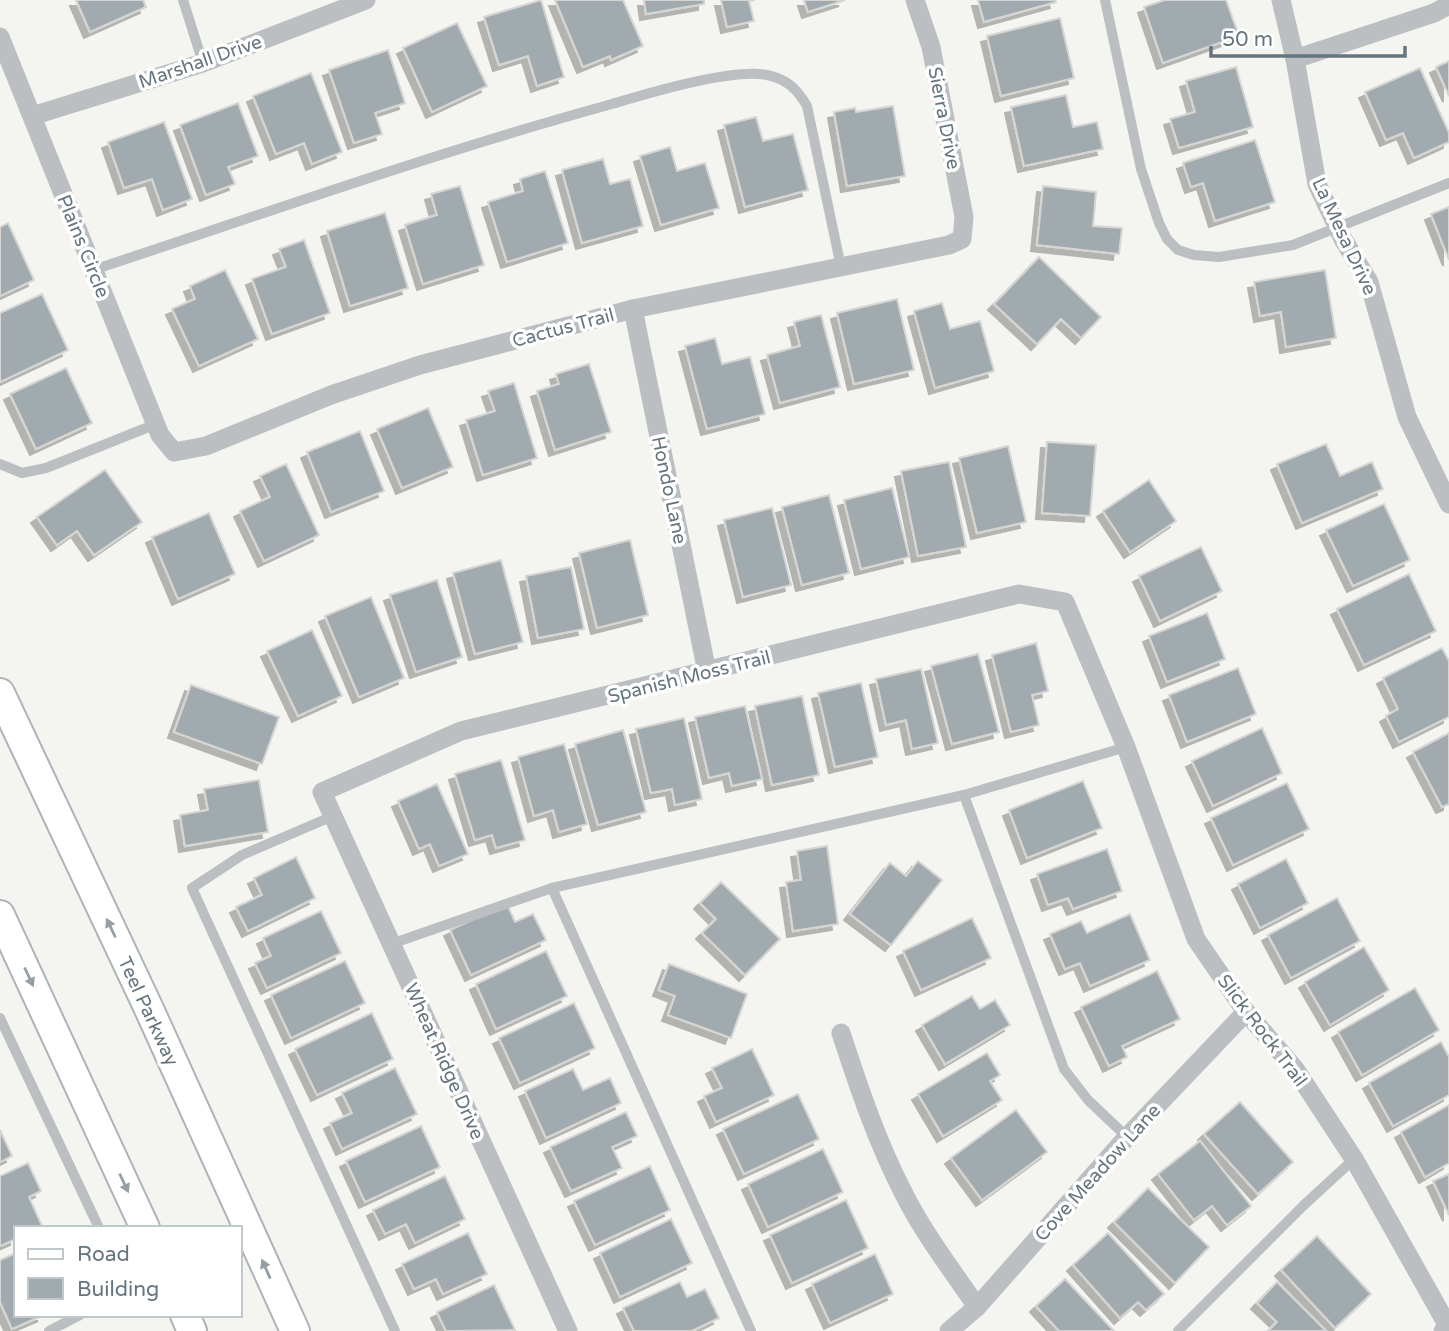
<svg xmlns="http://www.w3.org/2000/svg" width="1449" height="1331" viewBox="0 0 1449 1331" font-family="'Varela Round',sans-serif">
  <style>
    .building { fill: #a1aaae; stroke: #d5d5d3; stroke-width: 2; filter: url(#shadow) }
    .lines { fill: none; stroke-linecap: round; stroke-linejoin: round }
    .secondary-casing { stroke: #adb3b7; stroke-width: 32 }
    .service { stroke: #bbbfc2; stroke-width: 10 }
    .minor { stroke: #bbbfc2; stroke-width: 19 }
    .secondary { stroke: #fff; stroke-width: 28 }
    .oneway { fill: #939ea5 }
    .labels { text-anchor: middle; stroke-width: 7; stroke-linejoin: round; paint-order: stroke }
    .street-label { font-size: 19px; fill: #65757f; stroke: #fff }
  </style>
  <defs>
    <filter id="shadow"><feDropShadow dx="-6" dy="6" stdDeviation="0" flood-color="#0004"/></filter>
  </defs>
  <rect width="100%" height="100%" fill="#f4f4f0"/>
  <g class="building">
    <polygon points="76,0 143,0 146,7 90,32"/>
    <polygon points="541,0 564,77 537,86 528,56 499,65 484,17"/>
    <polygon points="555,0 623,0 643,46 611,60 610,56 583,67"/>
    <polygon points="644,0 704,0 704,4 646,14"/>
    <polygon points="721,0 755,0 749,1 754,21 727,27"/>
    <polygon points="804,0 845,0 808,12"/>
    <polygon points="978,0 1055,0 1056,2 984,22"/>
    <polygon points="1165,0 1226,0 1239,36 1163,63 1144,7"/>
    <polygon points="1060,18 1074,78 1001,96 987,36"/>
    <polygon points="457,23 487,86 432,112 403,48"/>
    <polygon points="388,50 405,103 375,113 382,134 354,143 329,70"/>
    <polygon points="1449,61 1449,96 1436,67"/>
    <polygon points="1236,67 1253,127 1179,148 1170,119 1195,112 1186,81"/>
    <polygon points="1420,68 1449,133 1449,142 1414,158 1403,133 1386,140 1365,92"/>
    <polygon points="311,73 342,152 312,164 304,143 276,154 253,96"/>
    <polygon points="1066,95 1073,127 1097,122 1103,149 1024,166 1011,107"/>
    <polygon points="238,103 258,156 228,167 235,184 206,195 180,125"/>
    <polygon points="893,106 905,176 847,186 834,112 855,108 856,112"/>
    <polygon points="756,117 763,141 793,134 808,190 745,207 724,125"/>
    <polygon points="164,122 192,199 163,210 152,179 124,188 108,142"/>
    <polygon points="1255,140 1275,202 1215,221 1203,183 1191,187 1183,163"/>
    <polygon points="670,147 677,171 705,163 719,208 661,225 640,156"/>
    <polygon points="603,159 610,184 630,179 643,226 582,243 562,170"/>
    <polygon points="545,171 568,243 507,262 488,202 523,191 520,179"/>
    <polygon points="460,186 484,265 423,284 405,225 437,215 431,194"/>
    <polygon points="1043,186 1096,192 1093,226 1122,228 1119,254 1037,245"/>
    <polygon points="1449,207 1449,260 1431,214"/>
    <polygon points="385,213 408,288 350,306 327,231"/>
    <polygon points="8,223 34,280 0,296 0,227"/>
    <polygon points="304,240 330,313 272,334 252,279 286,267 279,249"/>
    <polygon points="1039,257 1101,317 1081,338 1061,319 1037,344 994,304"/>
    <polygon points="225,270 258,339 199,366 172,309 195,299 190,286"/>
    <polygon points="1325,270 1336,338 1286,347 1281,312 1260,316 1254,282"/>
    <polygon points="42,294 68,350 0,382 0,313"/>
    <polygon points="897,299 914,370 854,384 837,313"/>
    <polygon points="942,303 950,329 980,321 994,371 935,388 914,311"/>
    <polygon points="821,315 840,387 780,403 767,355 800,346 794,322"/>
    <polygon points="715,338 722,364 750,357 765,414 707,429 685,346"/>
    <polygon points="589,364 611,432 555,450 537,391 559,384 556,374"/>
    <polygon points="66,368 92,423 36,449 10,394"/>
    <polygon points="514,383 537,458 483,475 466,420 495,411 488,391"/>
    <polygon points="428,408 453,467 402,488 377,429"/>
    <polygon points="360,431 384,491 331,512 307,452"/>
    <polygon points="1047,442 1096,445 1090,516 1042,513"/>
    <polygon points="1326,444 1340,476 1372,462 1383,489 1302,523 1277,464"/>
    <polygon points="1008,446 1026,522 977,533 959,458"/>
    <polygon points="949,462 966,547 918,556 901,471"/>
    <polygon points="286,464 319,535 264,561 240,511 270,497 260,476"/>
    <polygon points="105,470 142,522 94,555 77,531 57,545 37,517"/>
    <polygon points="1149,480 1176,521 1130,552 1103,511"/>
    <polygon points="892,488 909,557 861,569 844,500"/>
    <polygon points="829,495 849,573 802,585 782,507"/>
    <polygon points="1384,504 1410,560 1353,586 1326,530"/>
    <polygon points="772,508 791,585 743,597 724,520"/>
    <polygon points="209,513 235,574 178,599 152,537"/>
    <polygon points="630,540 648,615 597,628 579,553"/>
    <polygon points="1201,547 1222,591 1160,621 1139,576"/>
    <polygon points="501,560 523,642 475,654 453,573"/>
    <polygon points="571,567 584,629 538,638 526,576"/>
    <polygon points="1409,574 1436,631 1364,665 1337,609"/>
    <polygon points="437,580 462,657 416,672 390,595"/>
    <polygon points="371,597 404,678 359,697 325,616"/>
    <polygon points="1207,613 1225,659 1167,682 1149,636"/>
    <polygon points="312,630 342,696 298,716 267,651"/>
    <polygon points="1036,643 1048,691 1032,695 1039,725 1011,732 992,655"/>
    <polygon points="1442,648 1449,661 1449,717 1399,742 1386,716 1398,709 1383,678"/>
    <polygon points="978,654 999,732 952,744 931,666"/>
    <polygon points="1238,668 1256,714 1187,742 1169,695"/>
    <polygon points="921,669 938,743 912,749 906,720 886,725 876,679"/>
    <polygon points="861,683 878,757 835,767 818,693"/>
    <polygon points="191,685 279,717 262,764 174,732"/>
    <polygon points="802,696 819,775 772,785 755,706"/>
    <polygon points="745,706 762,779 732,786 729,773 709,778 695,717"/>
    <polygon points="684,718 702,799 675,805 672,789 651,793 636,729"/>
    <polygon points="1262,728 1282,773 1213,806 1192,761"/>
    <polygon points="623,730 646,812 598,825 575,744"/>
    <polygon points="1449,733 1449,804 1442,807 1413,752"/>
    <polygon points="564,744 587,824 559,832 553,810 534,816 518,757"/>
    <polygon points="501,760 525,840 496,848 492,835 475,840 455,774"/>
    <polygon points="259,780 268,832 185,846 180,815 208,810 204,789"/>
    <polygon points="1083,781 1102,828 1027,858 1009,810"/>
    <polygon points="1287,783 1309,829 1233,865 1211,818"/>
    <polygon points="437,784 468,854 439,866 430,844 419,849 398,801"/>
    <polygon points="827,846 838,924 793,931 786,882 801,880 797,851"/>
    <polygon points="1107,849 1122,891 1073,909 1068,898 1048,905 1037,874"/>
    <polygon points="296,857 315,898 248,931 236,907 262,895 254,878"/>
    <polygon points="1286,859 1308,903 1260,928 1238,884"/>
    <polygon points="918,861 942,880 891,945 850,914 890,863 906,876"/>
    <polygon points="721,882 780,939 745,975 702,933 716,919 700,903"/>
    <polygon points="1337,898 1360,941 1291,978 1268,935"/>
    <polygon points="507,904 515,922 533,914 546,940 471,975 450,930"/>
    <polygon points="321,911 341,953 267,988 255,963 271,956 263,938"/>
    <polygon points="1130,914 1150,960 1090,986 1080,963 1065,969 1050,934 1081,921 1087,933"/>
    <polygon points="972,918 991,958 921,990 903,951"/>
    <polygon points="1364,947 1389,990 1330,1025 1305,982"/>
    <polygon points="546,951 567,996 496,1029 476,984"/>
    <polygon points="345,961 365,1003 291,1038 271,995"/>
    <polygon points="669,964 747,994 731,1038 668,1015 675,996 659,990"/>
    <polygon points="1157,971 1180,1019 1122,1046 1127,1057 1109,1066 1081,1007"/>
    <polygon points="1415,988 1439,1030 1362,1075 1338,1032"/>
    <polygon points="972,996 980,1009 995,1000 1010,1025 945,1064 922,1025"/>
    <polygon points="574,1003 595,1048 520,1083 499,1038"/>
    <polygon points="372,1013 393,1059 317,1095 295,1049"/>
    <polygon points="1441,1042 1449,1057 1449,1095 1393,1126 1369,1083"/>
    <polygon points="752,1049 774,1095 716,1122 704,1096 722,1088 712,1068"/>
    <polygon points="987,1053 1000,1075 990,1081 1002,1100 943,1136 918,1094"/>
    <polygon points="395,1068 417,1114 342,1149 330,1123 352,1113 342,1093"/>
    <polygon points="573,1069 583,1090 610,1078 621,1103 546,1138 525,1091"/>
    <polygon points="798,1094 819,1139 744,1174 723,1129"/>
    <polygon points="1240,1102 1293,1162 1258,1194 1204,1134"/>
    <polygon points="1449,1105 1449,1163 1425,1177 1401,1132"/>
    <polygon points="1016,1110 1047,1152 982,1200 951,1158"/>
    <polygon points="626,1112 637,1136 612,1147 622,1168 571,1191 550,1147"/>
    <polygon points="421,1126 440,1167 365,1202 346,1161"/>
    <polygon points="0,1130 12,1156 0,1162"/>
    <polygon points="1200,1141 1251,1206 1227,1225 1212,1206 1194,1220 1158,1174"/>
    <polygon points="823,1149 843,1192 768,1227 748,1184"/>
    <polygon points="28,1163 41,1191 29,1197 42,1226 16,1228 16,1239 0,1246 0,1176"/>
    <polygon points="650,1166 670,1210 595,1245 574,1201"/>
    <polygon points="1449,1174 1449,1215 1433,1181"/>
    <polygon points="445,1176 465,1219 415,1243 406,1224 385,1234 373,1210"/>
    <polygon points="1148,1188 1209,1247 1175,1283 1114,1222"/>
    <polygon points="846,1200 868,1248 792,1283 770,1235"/>
    <polygon points="671,1219 692,1263 620,1297 600,1253"/>
    <polygon points="468,1233 487,1274 443,1294 436,1279 414,1289 402,1264"/>
    <polygon points="1108,1233 1164,1294 1146,1310 1138,1302 1120,1318 1073,1265"/>
    <polygon points="1317,1236 1371,1294 1335,1328 1281,1270"/>
    <polygon points="16,1253 16,1315 44,1315 12,1329 0,1302 0,1260"/>
    <polygon points="875,1254 893,1294 830,1323 812,1284"/>
    <polygon points="1065,1279 1114,1331 1059,1331 1036,1306"/>
    <polygon points="680,1282 687,1297 705,1289 719,1318 692,1331 634,1331 623,1308"/>
    <polygon points="1277,1282 1326,1331 1268,1331 1277,1322 1257,1303"/>
    <polygon points="494,1285 515,1330 446,1331 437,1312"/>
  </g>
  <g class="lines">
    <g class="secondary-casing">
      <g id="secondary">
        <polyline points="0,693 149,1009 295,1331"/>
        <polyline points="0,915 145,1228"/>
        <polyline points="185,1315 192,1331"/>
      </g>
    </g>
    <g class="service">
      <polyline points="183,0 203,63"/>
      <polyline points="1105,0 1141,169 1159,223 1167,239 1178,250 1194,255 1219,257 1293,245 1449,183"/>
      <path d="M93,270C266,213 437,152 612,104C649,93 732,68 767,75C787,79 797,89 807,106L841,267"/>
      <polyline points="0,464 22,473 46,468 156,424"/>
      <polyline points="964,795 1064,1069 1088,1100 1127,1137"/>
      <polyline points="333,816 242,855 192,888 395,1331"/>
      <polyline points="552,888 751,1331"/>
      <polyline points="391,944 552,888 964,795 1126,747"/>
      <polyline points="0,1018 99,1228"/>
      <polyline points="49,1331 80,1315"/>
      <polyline points="1178,1331 1304,1205 1354,1159"/>
    </g>
    <g class="minor">
      <polyline points="1281,0 1295,59 1317,184 1343,239 1369,282 1407,417 1449,504"/>
      <polyline points="0,37 160,435 174,452 206,446 331,395 420,365 633,309 949,245 962,239 964,217 931,47 915,0"/>
      <polyline points="1295,59 1434,13 1449,5"/>
      <polyline points="32,116 203,63 366,0"/>
      <polyline points="633,309 707,672"/>
      <path d="M841,1033C859,1088 877,1142 904,1194C924,1234 952,1270 977,1307"/>
      <polyline points="568,1331 322,792 461,731 1019,594 1065,602 1126,747 1196,939 1246,1012 1295,1069 1354,1159 1448,1326 1443,1331"/>
      <polyline points="949,1331 977,1307 1127,1137 1246,1012"/>
    </g>
    <use href="#secondary" class="secondary"/>
  </g>
  <defs><path id="oneway-solid" d="M-6-.8H1V-3.2L6.5 0L1 3.2V.8H-6Z" transform="scale(1.75)"/></defs>
  <g class="oneway">
    <use href="#oneway-solid" transform="translate(111 928) rotate(-115)"/>
    <use href="#oneway-solid" transform="translate(29 977) rotate(65)"/>
    <use href="#oneway-solid" transform="translate(124 1183) rotate(65)"/>
    <use href="#oneway-solid" transform="translate(266 1269) rotate(-114)"/>
  </g>
  <g class="labels">
    <g class="street-label">
      <text transform="translate(200 61) rotate(-19)" y="7">Marshall Drive</text>
      <text transform="translate(945 118) rotate(79)" y="7">Sierra Drive</text>
      <text transform="translate(1345 236) rotate(65)" y="7">La Mesa Drive</text>
      <text transform="translate(84 246) rotate(68)" y="7">Plains Circle</text>
      <text transform="translate(563 327) rotate(-15)" y="7">Cactus Trail</text>
      <text transform="translate(670 490) rotate(78)" y="7">Hondo Lane</text>
      <text transform="translate(689 676) rotate(-14)" y="7">Spanish Moss Trail</text>
      <text transform="translate(149 1011) rotate(65)" y="7">Teel Parkway</text>
      <text transform="translate(1263 1030) rotate(53)" y="7">Slick Rock Trail</text>
      <text transform="translate(445 1061) rotate(66)" y="7">Wheat Ridge Drive</text>
      <text transform="translate(1097 1172) rotate(-48)" y="7">Cove Meadow Lane</text>
    </g>
  </g>
  <rect x="14" y="1226" width="228" height="91" fill="#ffffff" stroke="#c1c8cc" stroke-width="2"/>
  <rect x="28" y="1249" width="35" height="10" fill="#ffffff" stroke="#c1c8cc" stroke-width="2"/>
  <text x="77" y="1261" font-size="21" fill="#65757f">Road</text>
  <rect x="28" y="1278" width="35" height="21" fill="#a1aaae" stroke="#c1c8cc" stroke-width="2"/>
  <text x="77" y="1296" font-size="21" fill="#65757f">Building</text>
  <path d="M1211 46v10h194v-10" fill="none" stroke="#65757f" stroke-width="3.5"/>
  <text x="1222" y="46" font-size="21" fill="#65757f" stroke="#ffffff" stroke-width="5" paint-order="stroke">50 m</text>
</svg>
